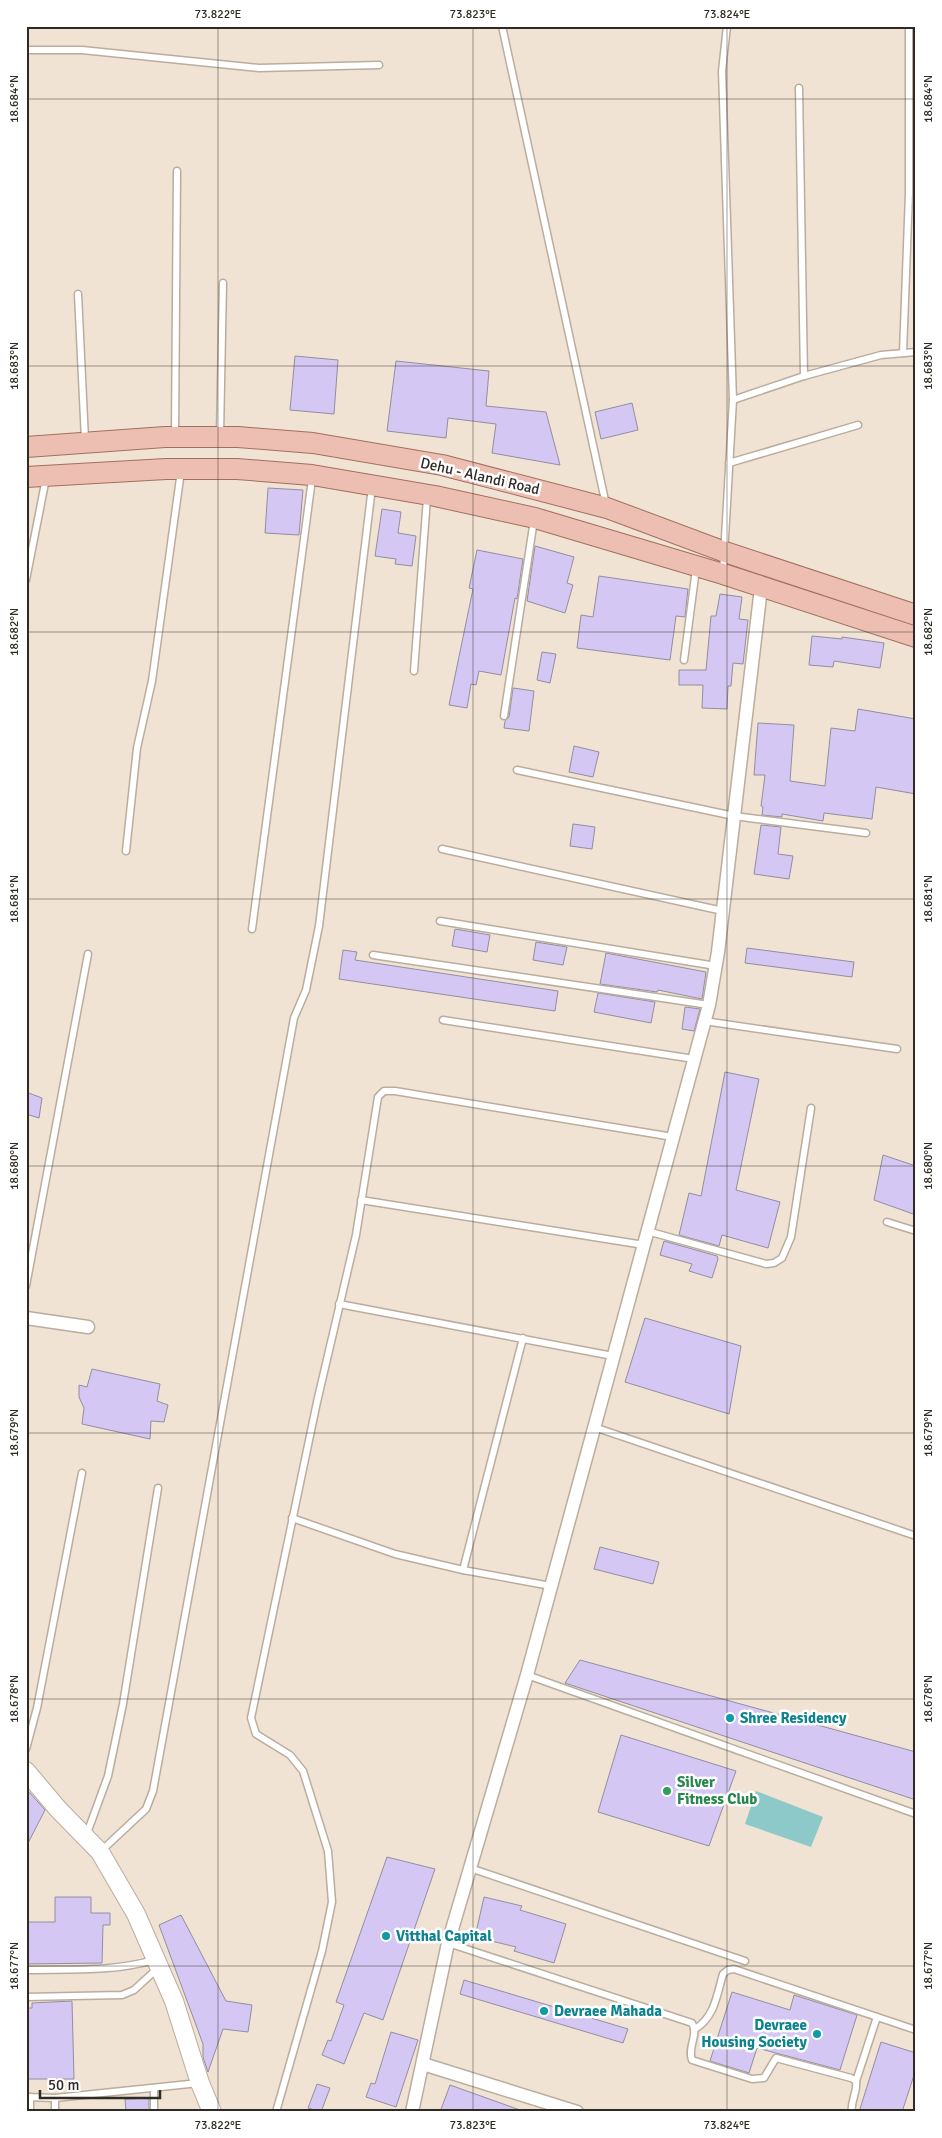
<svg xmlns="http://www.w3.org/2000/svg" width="942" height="2138" viewBox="0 0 942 2138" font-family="Signika,sans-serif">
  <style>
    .water { fill: #8dc9c9 }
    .building { fill: #d4c7f4; stroke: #928ea0 }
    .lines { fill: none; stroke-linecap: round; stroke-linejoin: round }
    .lane-casing { stroke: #baad9d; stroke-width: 9 }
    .street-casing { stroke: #baad9d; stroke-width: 15 }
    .secondary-casing { stroke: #baad9d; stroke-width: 20 }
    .primary-casing { stroke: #a36f5f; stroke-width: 22 }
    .lane { stroke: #fff; stroke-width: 6 }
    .street { stroke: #fff; stroke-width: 12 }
    .secondary { stroke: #fff; stroke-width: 18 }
    .primary { stroke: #edbfb3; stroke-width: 20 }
    .ticks { fill: none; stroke: #2f2a23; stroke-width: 1; stroke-opacity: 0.45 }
    .culture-dot { fill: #0f9aa8; stroke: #fff; stroke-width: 2 }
    .leisure-dot { fill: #2e9e5b; stroke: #fff; stroke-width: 2 }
    .labels { text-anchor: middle; stroke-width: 5; stroke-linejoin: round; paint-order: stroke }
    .street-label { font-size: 15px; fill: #2f2a23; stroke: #fff }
    .culture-label { font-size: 15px; font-weight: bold; fill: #0d838f; stroke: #fff; text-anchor: start }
    .leisure-label { font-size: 15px; font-weight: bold; fill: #27864d; stroke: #fff; text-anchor: start }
    .neatline { fill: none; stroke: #2f2a23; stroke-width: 2 }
    .ticks-label { font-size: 12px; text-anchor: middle; fill: #2f2a23 }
  </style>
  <rect width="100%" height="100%" fill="#f1e3d3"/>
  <polygon class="water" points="756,1791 823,1817 811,1847 745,1824"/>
  <g class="building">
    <polygon points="295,356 338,360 334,414 290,410"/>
    <polygon points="396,361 489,371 486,406 546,412 560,465 492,453 496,424 448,418 446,438 387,431"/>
    <polygon points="632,403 638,430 601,439 595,412"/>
    <polygon points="268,488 303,490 299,535 265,533"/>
    <polygon points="382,509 401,512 398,533 416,536 412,566 395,564 396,559 375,556"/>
    <polygon points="535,546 574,557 567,583 573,585 565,613 527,601"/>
    <polygon points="477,550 523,559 517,599 515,598 501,675 479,671 476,685 471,684 467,708 449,705 473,589 469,588"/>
    <polygon points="599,576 688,589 685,617 676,616 670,660 577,648 581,615 593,617"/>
    <polygon points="720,594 742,597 739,619 748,620 743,664 733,663 731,686 728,686 727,709 702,708 703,685 679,685 679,670 706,670 711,616 716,616"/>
    <polygon points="812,636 842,639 842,637 884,643 880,668 834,661 833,667 809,665"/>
    <polygon points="542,652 556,654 550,683 537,680"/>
    <polygon points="513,688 534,691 529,731 504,728 505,721 509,717"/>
    <polygon points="858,709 916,719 916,794 876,787 872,819 824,813 823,821 782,814 782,817 762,815 763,807 761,806 765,775 754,775 758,723 794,725 790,781 825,786 831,728 855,731"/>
    <polygon points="574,746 599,752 593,777 569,772"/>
    <polygon points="573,824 595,827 592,849 570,846"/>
    <polygon points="761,825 781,827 778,854 793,856 789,879 754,874"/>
    <polygon points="455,929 490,935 487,952 452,946"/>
    <polygon points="536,942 567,947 563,965 533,960"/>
    <polygon points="747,948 854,962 852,977 745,963"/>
    <polygon points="343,950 357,952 355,960 558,991 555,1011 339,979"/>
    <polygon points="606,953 706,972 702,999 658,990 657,992 600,984"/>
    <polygon points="598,993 655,1002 651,1023 594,1012"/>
    <polygon points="685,1007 700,1009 694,1031 682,1029"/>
    <polygon points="725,1072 759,1079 736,1190 780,1202 768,1248 722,1235 719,1246 679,1235 689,1193 701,1196"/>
    <polygon points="26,1092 42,1098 39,1118 26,1114"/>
    <polygon points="883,1155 916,1166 916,1215 874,1200"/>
    <polygon points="664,1241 717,1256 718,1259 712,1278 689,1271 692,1264 660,1255"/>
    <polygon points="645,1318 741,1346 729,1414 625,1382"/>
    <polygon points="92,1369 160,1384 157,1401 168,1405 164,1422 151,1421 150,1439 82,1424 84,1408 79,1397 79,1385 87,1387"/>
    <polygon points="600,1547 659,1562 653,1584 594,1569"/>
    <polygon points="580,1660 916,1752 916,1800 565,1683"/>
    <polygon points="621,1735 736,1771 709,1846 598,1812"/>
    <polygon points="26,1791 30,1793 45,1810 26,1847"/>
    <polygon points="387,1857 435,1869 383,2020 364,2013 344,2064 322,2055 328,2040 331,2041 344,2005 336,2002"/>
    <polygon points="55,1897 91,1897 91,1913 110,1913 110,1925 103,1925 102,1963 26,1964 26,1922 55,1922"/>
    <polygon points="484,1897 522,1906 520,1910 566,1924 554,1963 514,1951 516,1947 475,1937"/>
    <polygon points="181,1915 226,2001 252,2005 248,2032 223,2029 208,2072 203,2057 203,2044 159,1925"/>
    <polygon points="464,1980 628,2029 623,2043 460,1994"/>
    <polygon points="732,1992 790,2010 794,1995 857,2015 840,2070 757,2048 749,2073 710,2061"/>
    <polygon points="72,2001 74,2079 26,2079 26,2008 32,2008 32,2003"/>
    <polygon points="391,2032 418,2040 396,2107 366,2097 371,2083 375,2084"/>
    <polygon points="881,2042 916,2053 916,2069 902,2112 859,2112"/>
    <polygon points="317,2084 330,2088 321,2112 308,2108"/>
    <polygon points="450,2085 520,2110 520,2112 440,2112"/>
    <polygon points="149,2098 149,2112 126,2112 125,2099"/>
  </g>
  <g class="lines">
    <g class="lane-casing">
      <g id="lane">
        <polyline points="502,26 606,505"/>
        <polyline points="26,50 82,50 259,68 379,65"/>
        <polyline points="799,88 804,376"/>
        <polyline points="78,294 85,440"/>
        <polyline points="903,353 909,193 909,26"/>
        <polyline points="733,400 804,376 881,355 916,352"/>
        <polyline points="175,434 177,171"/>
        <polyline points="220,434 223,283"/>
        <polyline points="729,463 858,425"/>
        <polyline points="723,572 733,400 722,71 727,26"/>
        <polyline points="26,580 46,478"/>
        <polyline points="684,660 696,569"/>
        <polyline points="414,671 427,498"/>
        <polyline points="504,716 534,520"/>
        <polyline points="517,770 734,816 866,833"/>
        <polyline points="442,849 723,911"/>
        <polyline points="126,851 137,748 152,681 181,471"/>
        <polyline points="440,921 716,966"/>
        <polyline points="252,929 312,479"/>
        <polyline points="373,955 709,1005"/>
        <polyline points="443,1020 694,1059"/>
        <polyline points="704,1021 897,1049"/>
        <polyline points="361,1200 644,1245"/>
        <polyline points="887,1222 916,1231"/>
        <polyline points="647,1231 766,1264 774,1263 782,1258 791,1237 811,1108"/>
        <polyline points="26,1286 88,954"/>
        <polyline points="339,1304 613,1356"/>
        <polyline points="594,1427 916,1536"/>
        <polyline points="292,1518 395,1554 463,1570 551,1586"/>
        <polyline points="463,1570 523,1338"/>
        <polyline points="527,1675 916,1814"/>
        <polyline points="26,1749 37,1708 82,1473"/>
        <polyline points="86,1836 108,1776 123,1704 158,1488"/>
        <polyline points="101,1851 146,1809 153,1791 294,1018 306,990 319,926 372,487"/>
        <polyline points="470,1868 745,1961"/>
        <path d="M448,1943L692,2023C699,2035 687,2047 692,2060L752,2079L764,2078L776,2058L851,2078L856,2081C858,2092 850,2101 852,2112"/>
        <path d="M26,1970C70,1969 112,1972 154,1960"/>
        <polyline points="26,1997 122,1995 134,1990 158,1968"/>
        <path d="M695,2029C715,2017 717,1994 723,1974L728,1970L734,1969L916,2030"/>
        <polyline points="856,2081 877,2017"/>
        <polyline points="26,2097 55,2098 199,2083"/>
        <polyline points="30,2097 30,2112"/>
        <polyline points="55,2112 55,2098"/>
        <polyline points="154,2112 154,2088"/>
        <polyline points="276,2112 322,1951 332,1902 328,1851 303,1771 290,1755 256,1734 251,1718 317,1402 356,1235 378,1097 384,1091 395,1091 673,1137"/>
      </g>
    </g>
    <g class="street-casing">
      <g id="street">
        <polyline points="26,1318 88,1327"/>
        <polyline points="423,2064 577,2112"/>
        <polyline points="412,2112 448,1943 527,1675 709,1005 718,952 761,588"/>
      </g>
    </g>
    <g class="secondary-casing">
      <polyline id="secondary" points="26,1771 58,1809 100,1852 136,1914 174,2001 200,2083 212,2112"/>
    </g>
    <g class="primary-casing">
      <g id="primary">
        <polyline points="26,447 165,437 238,437 313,443 442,465 607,508 725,552 916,615"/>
        <polyline points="26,477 166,469 237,469 312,475 435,496 535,518 723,574 916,637"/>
      </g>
    </g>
    <use href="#lane" class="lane"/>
    <use href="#street" class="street"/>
    <use href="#secondary" class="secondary"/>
    <use href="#primary" class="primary"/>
  </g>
  <path class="ticks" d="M218,26V2112M473,26V2112M727,26V2112M26,99H916M26,366H916M26,632H916M26,899H916M26,1166H916M26,1433H916M26,1699H916M26,1966H916"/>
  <g class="culture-dot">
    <circle cx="730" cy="1718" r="5"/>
    <circle cx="386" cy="1936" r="5"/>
    <circle cx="544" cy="2011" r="5"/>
    <circle cx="817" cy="2034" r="5"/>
  </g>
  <circle class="leisure-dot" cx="667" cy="1791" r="5"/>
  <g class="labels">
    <g class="street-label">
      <text transform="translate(480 476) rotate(13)" y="5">Dehu - Alandi Road</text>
    </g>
    <g class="culture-label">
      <text x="740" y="1723">Shree Residency</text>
      <text x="396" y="1941">Vitthal Capital</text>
      <text x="554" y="2016">Devraee Mahada</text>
      <text x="807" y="2030" text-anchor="end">Devraee<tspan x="807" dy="17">Housing Society</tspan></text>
    </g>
    <g class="leisure-label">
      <text x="677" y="1787">Silver<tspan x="677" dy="17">Fitness Club</tspan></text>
    </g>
  </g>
  <rect width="942" height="2138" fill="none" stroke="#ffffff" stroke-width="55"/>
  <path d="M40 2090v8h120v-8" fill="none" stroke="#2f2a23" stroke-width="2.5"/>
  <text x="48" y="2090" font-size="15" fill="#2f2a23" stroke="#ffffff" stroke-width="4" paint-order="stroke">50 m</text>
  <rect x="28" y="28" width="886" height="2082" class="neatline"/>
  <g class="ticks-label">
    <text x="218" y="18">73.822°E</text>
    <text x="473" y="18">73.823°E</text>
    <text x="727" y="18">73.824°E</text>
    <text transform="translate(14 99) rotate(-90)" y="4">18.684°N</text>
    <text transform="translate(928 99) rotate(-90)" y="4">18.684°N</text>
    <text transform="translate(14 366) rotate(-90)" y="4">18.683°N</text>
    <text transform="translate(928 366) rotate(-90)" y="4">18.683°N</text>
    <text transform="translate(14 632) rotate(-90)" y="4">18.682°N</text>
    <text transform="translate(928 632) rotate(-90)" y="4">18.682°N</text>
    <text transform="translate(14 899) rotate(-90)" y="4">18.681°N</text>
    <text transform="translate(928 899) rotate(-90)" y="4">18.681°N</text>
    <text transform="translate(14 1166) rotate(-90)" y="4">18.680°N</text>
    <text transform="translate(928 1166) rotate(-90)" y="4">18.680°N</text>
    <text transform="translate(14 1433) rotate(-90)" y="4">18.679°N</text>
    <text transform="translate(928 1433) rotate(-90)" y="4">18.679°N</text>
    <text transform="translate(14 1699) rotate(-90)" y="4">18.678°N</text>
    <text transform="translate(928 1699) rotate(-90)" y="4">18.678°N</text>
    <text transform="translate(14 1966) rotate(-90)" y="4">18.677°N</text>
    <text transform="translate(928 1966) rotate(-90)" y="4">18.677°N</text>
    <text x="218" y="2129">73.822°E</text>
    <text x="473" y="2129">73.823°E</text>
    <text x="727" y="2129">73.824°E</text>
  </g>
</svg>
